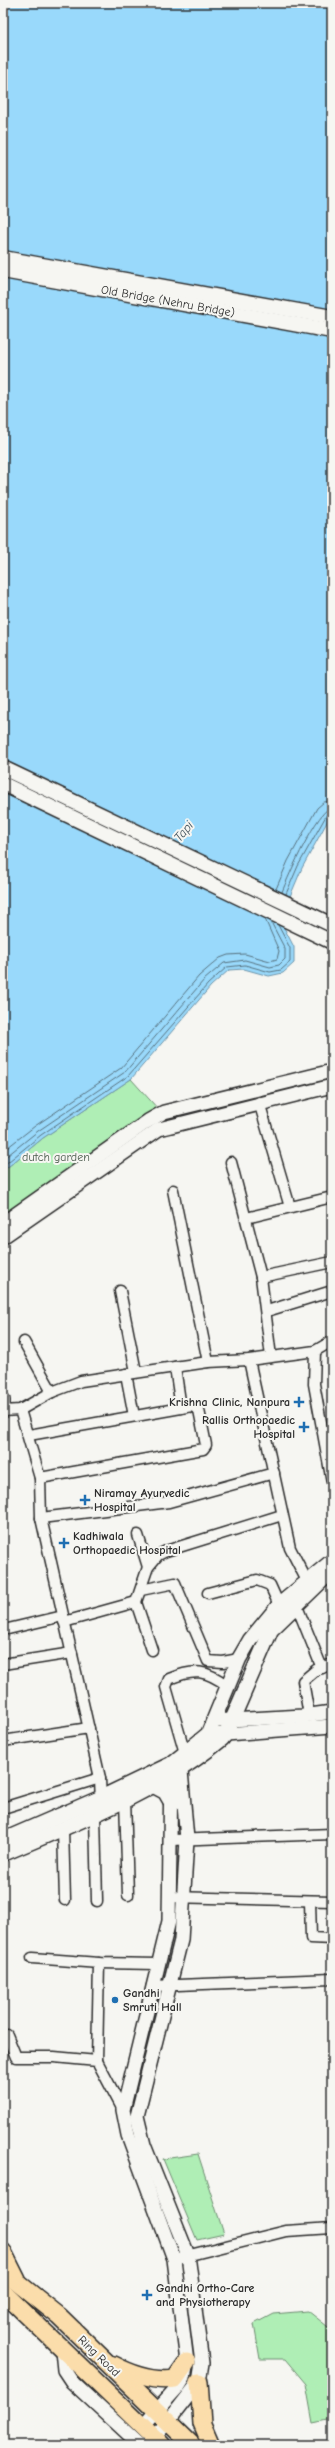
<svg xmlns="http://www.w3.org/2000/svg" width="335" height="2448" viewBox="0 0 335 2448" font-family="'Comic Neue',sans-serif">
  <style>
    .green { fill: #afeeb5; stroke: #6d8c70 }
    .water { fill: #99d9fb; stroke: #6d93a8 }
    .lines { fill: none; stroke-linecap: round; stroke-linejoin: round }
    .shore { stroke: #57717e; stroke-width: 1 }
    .minor-casing { stroke: #2b2b2b; stroke-width: 13 }
    .tertiary-casing { stroke: #2b2b2b; stroke-width: 16 }
    .secondary-casing { stroke: #2b2b2b; stroke-width: 17 }
    .trunk-casing { stroke: #2b2b2b; stroke-width: 20 }
    .minor { stroke: #f6f6f2; stroke-width: 10 }
    .tertiary { stroke: #f6f6f2; stroke-width: 13 }
    .secondary { stroke: #f6f6f2; stroke-width: 14 }
    .trunk { stroke: #fbddab; stroke-width: 17 }
    .poi-dot { fill: #1f6fb2; stroke: #f6f6f2; stroke-width: 1.5 }
    .labels { text-anchor: middle; stroke-width: 4; stroke-linejoin: round; paint-order: stroke }
    .street-label { font-size: 12px; fill: #2b2b2b; stroke: #f6f6f2 }
    .park-label { font-size: 12px; fill: #4c5c4e; stroke: #f6f6f2 }
    .poi-label { font-size: 12px; font-weight: bold; fill: #2b2b2b; stroke: #f6f6f2; text-anchor: start }
    .water-label { font-size: 13px; font-style: italic; fill: #46565f; stroke: #f6f6f2 }
  </style>
  <rect width="100%" height="100%" fill="#f6f6f2"/>
  <filter id="ink" filterUnits="userSpaceOnUse"><feTurbulence type="fractalNoise" baseFrequency=".025" numOctaves="2"/><feDisplacementMap in="SourceGraphic" scale="8" xChannelSelector="R" yChannelSelector="G"/><feConvolveMatrix kernelMatrix="1 2 1 2 8 2 1 2 1" color-interpolation-filters="sRGB"/></filter>
  <g filter="url(#ink)">
    <g class="green">
      <polygon points="131,1079 159,1110 3,1224 3,1171 43,1138"/>
      <polygon points="198,2154 224,2234 197,2240 163,2159"/>
      <polygon points="308,2311 332,2330 332,2419 313,2423 306,2384 285,2359 260,2359 254,2324 273,2314"/>
    </g>
    <polygon class="water" points="3,3 332,3 332,813 302,868 280,920 294,947 294,963 283,973 269,976 244,969 229,970 211,986 131,1079 43,1138 3,1171"/>
    <g class="lines">
      <g class="shore">
        <polyline points="276,889 288,861 317,808 324,802 332,801"/>
        <path d="M282,892C288,877 318,808 332,807"/>
        <polyline points="286,894 298,866 327,814 332,812"/>
        <polyline points="3,1151 35,1126 121,1068 199,976 220,958 228,955 245,954 270,961 277,959 279,951 265,919"/>
        <polyline points="3,1159 38,1131 125,1072 204,980 224,963 245,960 270,967 279,965 285,959 285,949 271,922"/>
        <polyline points="3,1166 41,1135 128,1076 208,984 227,967 245,965 270,972 281,970 290,962 290,948 278,925"/>
      </g>
      <g class="minor-casing">
        <g id="minor">
          <polyline points="259,1102 290,1207"/>
          <polyline points="231,1162 261,1277 271,1357"/>
          <polyline points="173,1190 208,1362"/>
          <polyline points="246,1218 332,1197"/>
          <polyline points="261,1277 332,1262"/>
          <polyline points="120,1291 136,1372"/>
          <polyline points="267,1311 332,1291"/>
          <polyline points="24,1342 52,1392"/>
          <polyline points="315,1351 314,1384 332,1482"/>
          <polyline points="249,1360 290,1548 307,1581"/>
          <polyline points="175,1367 181,1408"/>
          <polyline points="126,1374 134,1416"/>
          <polyline points="20,1410 40,1478 41,1518 100,1778 101,1804"/>
          <polyline points="3,1411 20,1410 52,1392 81,1381 208,1362 249,1360 315,1351 332,1341"/>
          <polyline points="29,1435 181,1408 192,1406 199,1410 206,1445 203,1449 40,1478"/>
          <polyline points="41,1518 169,1502 274,1473"/>
          <polyline points="138,1535 148,1567"/>
          <polyline points="141,1590 175,1583 208,1661 223,1662 239,1659"/>
          <polyline points="208,1593 257,1580 270,1585 279,1605"/>
          <polyline points="294,1599 322,1668"/>
          <polyline points="64,1622 136,1602"/>
          <polyline points="3,1628 8,1629 63,1616"/>
          <polyline points="152,1650 136,1602 148,1567 158,1555 166,1551 282,1515"/>
          <polyline points="3,1664 72,1653"/>
          <polyline points="309,1715 303,1681 316,1670 332,1664"/>
          <polyline points="3,1741 89,1728"/>
          <path d="M185,1753L166,1687L169,1679C195,1668 206,1670 228,1686"/>
          <polyline points="125,1799 128,1895"/>
          <polyline points="3,1808 100,1778"/>
          <polyline points="95,1815 97,1901"/>
          <polyline points="63,1829 65,1900"/>
          <polyline points="172,1840 332,1834"/>
          <polyline points="170,1897 332,1901"/>
          <polyline points="310,1901 311,1938 332,1939"/>
          <polyline points="32,1958 99,1963 158,1964"/>
          <polyline points="152,1986 332,1979"/>
          <polyline points="3,2036 7,2035 16,2057 54,2057 97,2061 123,2110"/>
          <polyline points="97,2061 99,1963"/>
          <polyline points="174,2259 286,2231 332,2228"/>
        </g>
      </g>
      <g class="tertiary-casing">
        <g id="tertiary">
          <polyline points="3,1223 148,1121 164,1112 332,1071"/>
          <polyline points="3,1237 159,1129 332,1086"/>
          <polyline points="3,1400 3,1411"/>
          <polyline points="213,1721 303,1716 332,1712"/>
          <polyline points="208,1734 226,1734 332,1726"/>
          <polyline points="62,2350 64,2370 72,2382 140,2445"/>
          <polyline points="142,2427 179,2386 184,2378 187,2362 174,2259 128,2135 123,2110 169,1921 171,1766"/>
          <polyline points="153,2438 167,2423 199,2382 202,2363 188,2255 144,2145 137,2116 181,1940 187,1839 180,1759"/>
        </g>
      </g>
      <g class="secondary-casing">
        <g id="secondary">
          <polyline points="3,258 332,317"/>
          <polyline points="3,271 332,331"/>
          <polyline points="3,768 332,925"/>
          <polyline points="3,784 332,942"/>
          <polyline points="152,1785 165,1792 172,1804"/>
          <polyline points="3,1840 100,1798 171,1764 185,1753 208,1734 239,1659 250,1640 279,1605 332,1561"/>
          <path d="M3,1854C78,1822 159,1792 222,1739L226,1734L271,1630L332,1571"/>
        </g>
      </g>
      <g class="trunk-casing">
        <g id="trunk">
          <polyline points="3,2252 17,2280"/>
          <polyline points="3,2271 59,2316 192,2445"/>
          <polyline points="3,2292 162,2445"/>
          <path d="M114,2365C133,2375 153,2382 175,2379L187,2362"/>
          <polyline points="199,2382 202,2424 211,2445"/>
        </g>
      </g>
      <use href="#minor" class="minor"/>
      <use href="#tertiary" class="tertiary"/>
      <use href="#secondary" class="secondary"/>
      <use href="#trunk" class="trunk"/>
    </g>
  </g>
  <g class="poi-dot">
    <path d="M297 1396h4v4h4v4h-4v4h-4v-4h-4v-4h4z"/>
    <path d="M302 1421h4v4h4v4h-4v4h-4v-4h-4v-4h4z"/>
    <path d="M83 1494h4v4h4v4h-4v4h-4v-4h-4v-4h4z"/>
    <path d="M62 1537h4v4h4v4h-4v4h-4v-4h-4v-4h4z"/>
    <circle cx="115" cy="2000" r="4"/>
    <path d="M145 2289h4v4h4v4h-4v4h-4v-4h-4v-4h4z"/>
  </g>
  <g class="labels">
    <g class="street-label">
      <text transform="translate(168 301) rotate(10)" y="4">Old Bridge (Nehru Bridge)</text>
      <text transform="translate(99 2356) rotate(44)" y="4">Ring Road</text>
    </g>
    <g class="park-label">
      <text x="56" y="1161">dutch garden</text>
    </g>
    <g class="poi-label">
      <text x="290" y="1406" text-anchor="end">Krishna Clinic, Nanpura</text>
      <text x="295" y="1424" text-anchor="end">Rallis Orthopaedic<tspan x="295" dy="14">Hospital</tspan></text>
      <text x="94" y="1497">Niramay Ayurvedic<tspan x="94" dy="14">Hospital</tspan></text>
      <text x="73" y="1540">Kadhiwala<tspan x="73" dy="14">Orthopaedic Hospital</tspan></text>
      <text x="123" y="1997">Gandhi<tspan x="123" dy="14">Smruti Hall</tspan></text>
      <text x="156" y="2292">Gandhi Ortho-Care<tspan x="156" dy="14">and Physiotherapy</tspan></text>
    </g>
    <g class="water-label">
      <text transform="translate(183 831) rotate(-50)" y="5">Tapi</text>
    </g>
  </g>
  <rect width="335" height="2448" fill="none" stroke="#f6f6f2" stroke-width="16"/>
  <rect x="8" y="8" width="319" height="2432" fill="none" stroke="#2b2b2b" stroke-width="1.5" filter="url(#ink)"/>
</svg>
